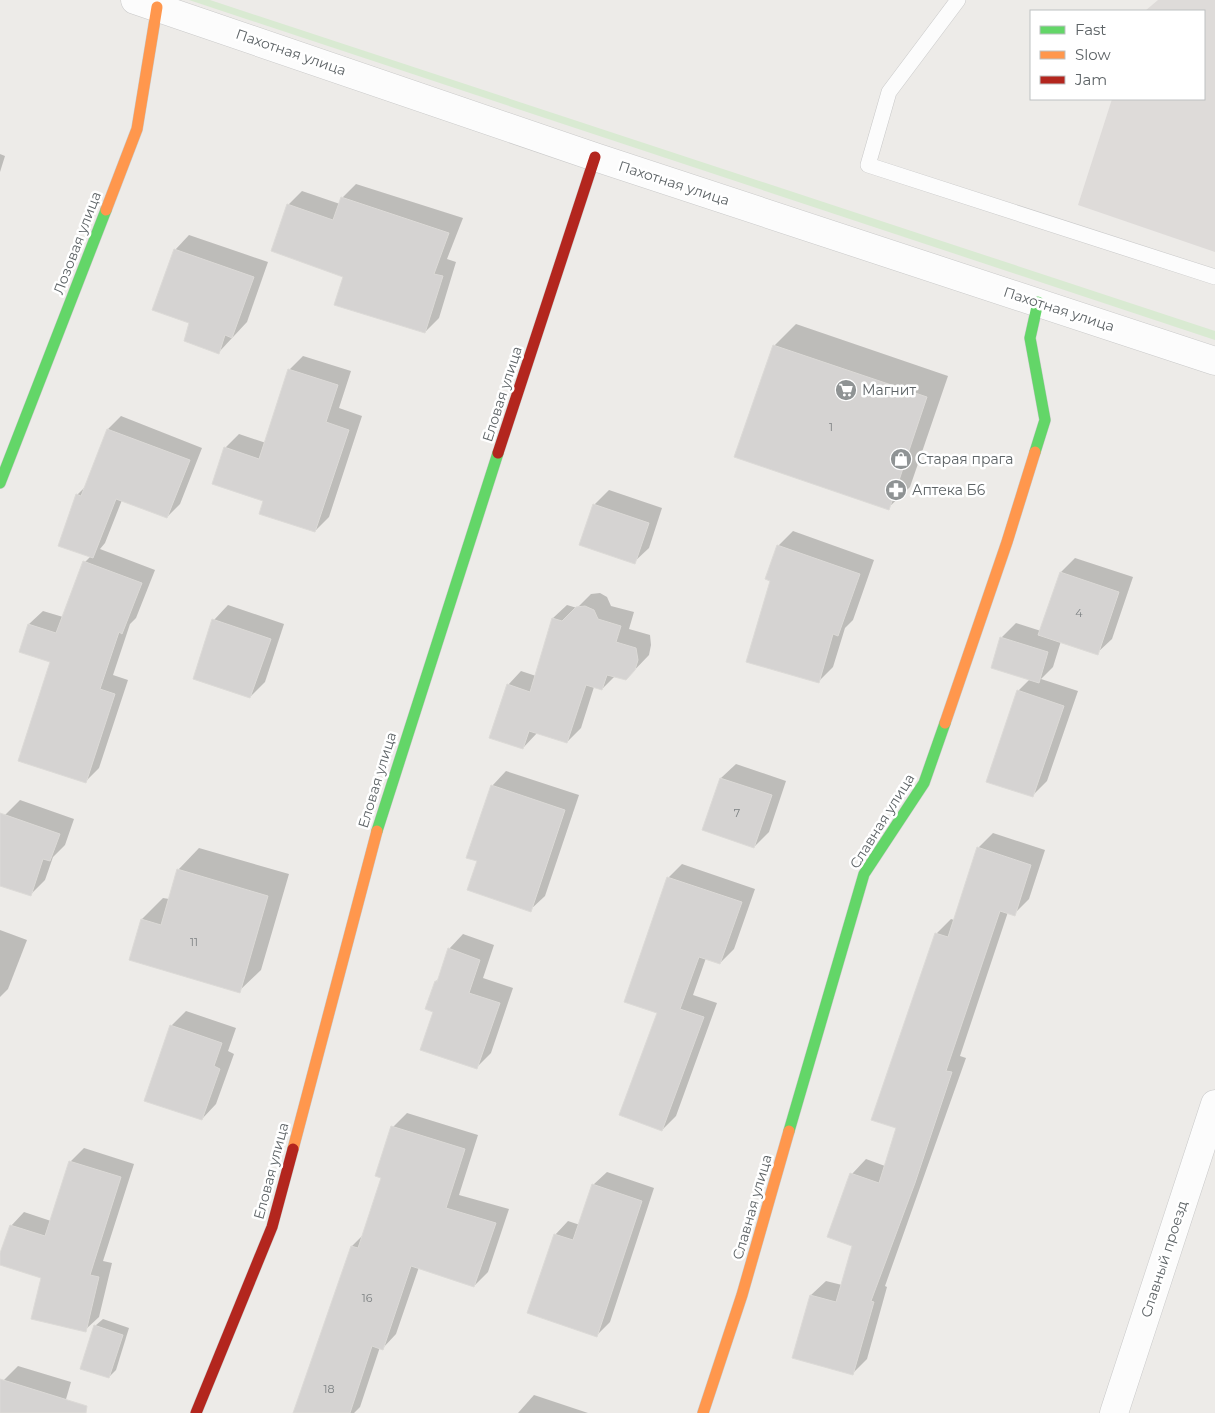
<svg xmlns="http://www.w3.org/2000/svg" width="1215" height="1413" viewBox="0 0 1215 1413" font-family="Montserrat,sans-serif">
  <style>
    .industrial { fill: #dedbd9 }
    .green { fill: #d9ead2 }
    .shadow { fill: #0003 }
    .building { fill: #d5d3d2; stroke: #dcdad7 }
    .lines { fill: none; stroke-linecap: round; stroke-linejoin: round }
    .lane-casing { stroke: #c9c9c9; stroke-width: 16 }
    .street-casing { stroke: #c9c9c9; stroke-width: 29 }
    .fast-casing { stroke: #c8c9c9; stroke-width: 12 }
    .slow-casing { stroke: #c8c9c9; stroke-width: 12 }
    .jam-casing { stroke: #c8c9c9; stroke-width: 12 }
    .lane { stroke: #fcfcfc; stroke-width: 15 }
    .street { stroke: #fcfcfc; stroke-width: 28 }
    .fast { stroke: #63d668; stroke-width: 11 }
    .slow { stroke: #ff974d; stroke-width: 11 }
    .jam { stroke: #b3261e; stroke-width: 11 }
    .labels { text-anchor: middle; stroke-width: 5; stroke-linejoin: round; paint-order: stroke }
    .number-label { font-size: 11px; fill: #7c8082 }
    .street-label { font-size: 14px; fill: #5d6366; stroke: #fff }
    .poi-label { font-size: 14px; fill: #5d6366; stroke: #fff; text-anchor: start }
  </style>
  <rect width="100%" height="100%" fill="#edebe8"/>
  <polygon class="industrial" points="1158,0 1215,0 1215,252 1078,205 1112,99 1204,99 1204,11 1145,11"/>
  <polygon class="green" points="189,0 210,0 1215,331 1215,340"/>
  <g class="shadow">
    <polygon points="0,154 5,156 0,172"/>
    <polygon points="356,184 463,218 447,259 456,262 439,318 425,332 345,276 288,205 302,191 340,204 342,198"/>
    <polygon points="189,235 268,262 247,322 219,352 191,323 175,250"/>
    <polygon points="796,324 948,376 910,487 888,508 774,346"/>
    <polygon points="303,356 351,371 339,408 362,416 329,517 315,531 264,500 225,448 239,434 266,443 289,370"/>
    <polygon points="121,416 202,448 180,504 167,517 122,500 105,543 100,549 155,570 136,618 130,624 113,675 128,680 99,768 85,782 52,661 29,624 43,611 63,617 85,562 91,556 77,495 86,486 108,429"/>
    <polygon points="609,490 662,508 649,548 634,562 594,505"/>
    <polygon points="793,531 874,560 853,620 845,628 833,667 818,682 772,580 778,546"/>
    <polygon points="1075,558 1133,577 1112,639 1097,653 1061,641 1053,667 1041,679 1078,691 1047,781 1032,796 1018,691 1030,679 1001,638 1016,623 1041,631 1061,572"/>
    <polygon points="600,593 607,597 611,606 634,612 629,629 650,635 651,645 649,655 626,679 615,676 602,689 594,687 581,728 567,742 537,733 523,748 508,685 521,671 536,676 553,618 567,605 577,608 591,594"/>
    <polygon points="228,605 284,624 265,682 250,697 214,620"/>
    <polygon points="736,764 786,781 769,832 754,847 703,830 721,778"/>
    <polygon points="506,771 579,795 545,896 530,910 478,860 492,786"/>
    <polygon points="20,800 74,819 65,845 53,857 45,880 30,895 0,884 0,830 5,815"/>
    <polygon points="993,833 1045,850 1029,899 1014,914 1008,912 960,1056 966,1058 885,1286 887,1287 867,1359 852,1374 811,1295 826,1281 842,1285 854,1245 829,1236 852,1174 866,1159 885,1166 898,1127 936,934 951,919 954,920 978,848"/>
    <polygon points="199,848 289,874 261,970 239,991 142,919 163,898 169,899 178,870"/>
    <polygon points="682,864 755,889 734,949 720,963 706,958 693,995 717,1003 676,1116 662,1130 658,1012 668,878"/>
    <polygon points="0,930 27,940 8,989 0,997"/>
    <polygon points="463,934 494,945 483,978 513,988 491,1053 476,1068 435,1011 436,981 440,978 449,949"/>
    <polygon points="186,1011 236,1028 228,1051 234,1054 216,1104 202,1119 171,1026"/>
    <polygon points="407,1113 478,1135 459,1195 509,1209 488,1272 474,1286 419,1267 396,1334 383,1348 380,1347 360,1407 354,1413 301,1413 352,1246 364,1234 382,1177 393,1127"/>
    <polygon points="84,1148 134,1164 103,1261 112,1263 99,1317 85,1330 42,1277 0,1263 0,1257 11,1226 24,1212 51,1221 70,1162"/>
    <polygon points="607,1172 654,1188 610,1322 597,1335 555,1235 568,1221 580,1225 593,1185"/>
    <polygon points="103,1319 129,1328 116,1370 109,1377 95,1326"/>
    <polygon points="18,1366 71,1382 62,1413 0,1413 0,1391 3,1381"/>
    <polygon points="534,1395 588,1413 518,1413"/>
  </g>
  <g class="building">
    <polygon points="341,197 449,233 434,274 443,276 425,333 334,305 343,277 271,251 287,204 333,220"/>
    <polygon points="174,249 254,277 232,338 225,335 219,354 184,341 189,323 152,310"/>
    <polygon points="773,345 927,397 889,510 734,457"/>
    <polygon points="288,369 338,385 326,422 349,430 315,532 259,514 263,501 212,484 224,447 259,459"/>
    <polygon points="107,429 190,460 167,518 116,499 93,558 58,546 76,494 81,496"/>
    <polygon points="593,504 649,523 635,564 579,545"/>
    <polygon points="777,545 860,574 838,636 833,634 819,683 746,662 770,581 765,579"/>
    <polygon points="83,561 142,583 122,634 119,632 100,689 115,694 86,783 18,761 50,662 19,652 28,624 56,633"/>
    <polygon points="1060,572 1119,592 1098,655 1038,635"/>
    <polygon points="585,606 594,610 598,619 621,626 616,642 636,648 638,660 635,670 626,680 607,675 602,690 586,685 567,743 529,731 523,749 489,738 507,684 530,692 552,618 562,621 576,607"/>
    <polygon points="212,619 271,639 250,698 193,679"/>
    <polygon points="1000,637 1048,652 1039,683 991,668"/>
    <polygon points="1017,690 1064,706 1033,797 986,782"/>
    <polygon points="720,778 772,795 754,848 702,830"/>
    <polygon points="491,785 565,810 531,912 467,890 477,861 466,858"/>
    <polygon points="0,813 60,834 50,861 43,859 31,896 0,886"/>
    <polygon points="977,847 1031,865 1015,916 1000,911 946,1071 952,1072 915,1183 871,1301 874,1302 853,1375 792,1358 810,1295 836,1302 852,1246 827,1237 850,1173 879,1183 896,1128 871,1120 935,933 948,937"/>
    <polygon points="177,869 268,896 240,993 129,960 141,919 161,925"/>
    <polygon points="667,877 742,902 720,964 699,957 680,1009 704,1017 662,1131 619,1115 657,1013 624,1002"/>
    <polygon points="448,948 480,960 469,993 500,1003 477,1069 420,1050 433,1012 425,1009 435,981 437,982"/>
    <polygon points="170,1025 222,1043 214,1066 220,1069 202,1120 144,1101"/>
    <polygon points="391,1126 465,1149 446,1208 496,1223 474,1287 411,1266 383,1350 372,1346 350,1413 293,1413 351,1246 358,1248 381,1178 375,1176"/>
    <polygon points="69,1161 121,1177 90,1275 99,1277 86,1332 31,1319 41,1278 0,1265 0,1253 10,1225 45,1236"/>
    <polygon points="592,1184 642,1201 597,1337 527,1313 554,1234 573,1240"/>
    <polygon points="94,1325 123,1335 109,1378 80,1369"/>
    <polygon points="0,1379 87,1406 86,1413 0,1413"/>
  </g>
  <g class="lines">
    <g class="lane-casing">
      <polyline id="lane" points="958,0 889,92 868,165 1215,277"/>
    </g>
    <g class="street-casing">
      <g id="street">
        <polyline points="135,0 595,157 1215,361"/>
        <polyline points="1114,1413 1215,1104"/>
      </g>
    </g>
    <g class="fast-casing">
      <g id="fast">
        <polyline points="1035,452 1045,420 1030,338 1038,302"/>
        <polyline points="0,483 106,210"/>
        <polyline points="377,831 498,453"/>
        <polyline points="789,1131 864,874 924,783 945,723"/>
      </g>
    </g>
    <g class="slow-casing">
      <g id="slow">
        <polyline points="106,210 137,129 157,7"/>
        <polyline points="945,723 1007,542 1035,452"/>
        <polyline points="293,1149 377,831"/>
        <polyline points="703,1413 742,1295 789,1131"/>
      </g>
    </g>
    <g class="jam-casing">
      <g id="jam">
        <polyline points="498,453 595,157"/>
        <polyline points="196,1413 272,1227 293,1149"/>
      </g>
    </g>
    <use href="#lane" class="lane"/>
    <use href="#street" class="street"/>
    <use href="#fast" class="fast"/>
    <use href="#slow" class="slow"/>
    <use href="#jam" class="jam"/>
  </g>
  <defs>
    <g id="supermarket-disc" transform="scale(1.125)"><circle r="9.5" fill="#8f9394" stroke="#fff"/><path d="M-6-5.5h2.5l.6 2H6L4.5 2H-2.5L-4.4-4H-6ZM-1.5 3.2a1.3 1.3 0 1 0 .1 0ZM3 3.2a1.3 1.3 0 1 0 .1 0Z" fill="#fff"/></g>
    <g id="shop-disc" transform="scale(1.125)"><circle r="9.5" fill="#8f9394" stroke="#fff"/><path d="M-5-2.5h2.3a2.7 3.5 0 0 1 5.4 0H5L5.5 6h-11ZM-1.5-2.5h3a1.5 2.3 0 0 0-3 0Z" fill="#fff"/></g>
    <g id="pharmacy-disc" transform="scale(1.125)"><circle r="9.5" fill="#8f9394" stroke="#fff"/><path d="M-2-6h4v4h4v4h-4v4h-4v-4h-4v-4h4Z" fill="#fff"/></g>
  </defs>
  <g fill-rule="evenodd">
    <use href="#supermarket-disc" x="846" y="390"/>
    <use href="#shop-disc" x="901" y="459"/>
    <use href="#pharmacy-disc" x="896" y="490"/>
  </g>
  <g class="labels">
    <g class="number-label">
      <text x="831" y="431">1</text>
      <text x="1079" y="617">4</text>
      <text x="737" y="817">7</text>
      <text x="194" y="946">11</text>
      <text x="367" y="1302">16</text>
      <text x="329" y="1393">18</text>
    </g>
    <g class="street-label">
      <text transform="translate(291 52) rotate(19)" y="5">Пахотная улица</text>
      <text transform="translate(674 183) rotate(18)" y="5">Пахотная улица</text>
      <text transform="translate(77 243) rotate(-69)" y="5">Лозовая улица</text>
      <text transform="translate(1059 309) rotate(18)" y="5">Пахотная улица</text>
      <text transform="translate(502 394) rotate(-72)" y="5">Еловая улица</text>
      <text transform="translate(377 780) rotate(-73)" y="5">Еловая улица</text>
      <text transform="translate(882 821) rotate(-58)" y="5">Славная улица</text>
      <text transform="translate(271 1171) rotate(-75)" y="5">Еловая улица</text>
      <text transform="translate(752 1207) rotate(-74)" y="5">Славная улица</text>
      <text transform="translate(1164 1259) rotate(-72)" y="5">Славный проезд</text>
    </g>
    <g class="poi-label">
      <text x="862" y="395">Магнит</text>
      <text x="917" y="464">Старая прага</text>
      <text x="912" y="495">Аптека Б6</text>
    </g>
  </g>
  <rect x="1030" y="10" width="175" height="90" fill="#ffffff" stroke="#bec1c2"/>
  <rect x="1040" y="26" width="25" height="8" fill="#63d668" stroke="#bec1c2"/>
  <text x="1075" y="35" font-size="15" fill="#5d6366">Fast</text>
  <rect x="1040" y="51" width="25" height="8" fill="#ff974d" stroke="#bec1c2"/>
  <text x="1075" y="60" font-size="15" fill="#5d6366">Slow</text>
  <rect x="1040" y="76" width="25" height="8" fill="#b3261e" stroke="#bec1c2"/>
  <text x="1075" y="85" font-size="15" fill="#5d6366">Jam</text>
</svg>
